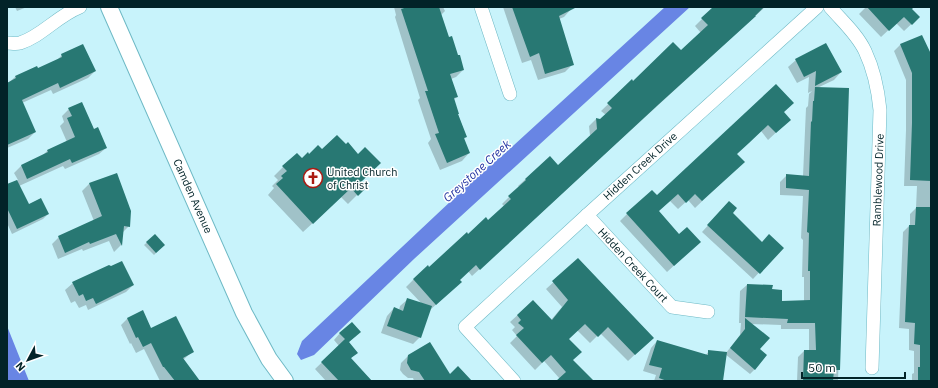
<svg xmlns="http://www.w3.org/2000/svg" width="938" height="388" viewBox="0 0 938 388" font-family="'IBM Plex Sans',sans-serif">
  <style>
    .water { fill: #6885e4 }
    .shadow { fill: #0003 }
    .building { fill: #287873 }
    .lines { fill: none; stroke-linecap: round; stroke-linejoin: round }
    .minor-casing { stroke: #6eb9c5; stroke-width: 14 }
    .tertiary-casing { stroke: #6eb9c5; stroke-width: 18 }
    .minor { stroke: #fff; stroke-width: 13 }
    .tertiary { stroke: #fff; stroke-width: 16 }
    .labels { text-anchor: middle; stroke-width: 3; stroke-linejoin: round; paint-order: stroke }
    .street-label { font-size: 11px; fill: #022328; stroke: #fff }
    .poi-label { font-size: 11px; fill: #022328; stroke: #fff; text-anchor: start }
    .water-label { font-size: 12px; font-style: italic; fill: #2334a1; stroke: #fff }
  </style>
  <rect width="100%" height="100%" fill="#c8f3fb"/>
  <g class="water">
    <polygon points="665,7 690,7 414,259 314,355 301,360 297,354 302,341 485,169 503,155"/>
    <polygon points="7,326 29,381 7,381"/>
  </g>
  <g class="shadow">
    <polygon points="15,7 27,7 17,11"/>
    <polygon points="394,7 402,7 404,13 406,13 404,7 443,7 445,11 441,15 448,38 463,70 456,77 451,79 457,97 453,100 466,137 463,140 469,153 462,161 440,170 428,143 431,139 418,100 420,98 395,17 396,15"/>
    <polygon points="503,7 573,7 564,17 559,19 573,64 565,72 538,80 531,60 522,63"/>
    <polygon points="714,7 765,7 472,276 468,271 459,280 453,289 429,311 420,337 413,344 381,333 387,316 394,308 399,310 400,306 408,299 422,304 406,287 413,280 428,267 429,268 468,235 488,222 504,206 502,204 519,187 518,186 550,157 558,166 590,136 589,126 596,119 601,120 606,115 601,111 632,81 633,82 681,51 701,33 695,26"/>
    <polygon points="866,7 912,7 911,9 919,17 904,31 896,23 881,37 859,14"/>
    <polygon points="900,45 931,56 931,381 912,381 912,374 914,373 914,351 909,350 909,329 899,328 903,232 910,225 910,214 916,208 917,186 904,186 906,130 906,80 894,51"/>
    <polygon points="62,55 95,71 88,78 53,94 51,90 22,103 35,132 28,139 7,148 7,84 15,77 36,68 37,69 56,61"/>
    <polygon points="796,60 841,72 834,80 817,88 848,89 838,381 797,381 798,357 804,351 809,351 809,329 781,329 781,325 751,324 759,350 755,369 750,374 725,354 722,381 654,381 656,375 643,371 651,348 657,341 705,356 709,351 726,353 740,335 741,323 739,323 740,291 747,285 771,286 771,290 781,302 804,301 804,277 802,277 803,240 801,238 803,196 780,195 780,182 787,175 803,176 806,108 808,106 809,94 812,91 808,93 809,77 797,83 788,67"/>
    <polygon points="69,109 93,130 106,148 99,154 65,169 63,166 19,186 28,205 48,214 43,219 12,234 7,223 7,185 18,180 14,173 21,166 42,156 48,150 67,142 60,126 64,122 62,116"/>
    <polygon points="783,113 782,127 768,140 761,131 736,154 736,169 695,208 688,200 678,209 670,201 658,211 692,249 667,272 620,221 627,214 657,196"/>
    <polygon points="302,159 359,183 364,188 348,204 341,197 303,232 268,195 274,188 272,186 278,180 274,176 283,167"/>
    <polygon points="117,174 129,226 122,233 121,245 114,252 109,241 83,251 82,249 58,259 52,244 59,237 94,221 82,191 89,184"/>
    <polygon points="723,209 731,213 762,243 782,248 753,279 702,232"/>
    <polygon points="155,235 164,245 154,255 144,245"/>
    <polygon points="578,260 645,345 628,361 600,333 590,343 577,330 568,339 572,360 592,381 558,381 560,379 544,361 535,370 510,343 517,336 512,330 515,327 510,322 533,301 551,320 562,307 546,289"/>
    <polygon points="73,283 133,285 126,292 88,310 86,305 79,308 75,301 71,303 65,290"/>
    <polygon points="142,311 151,329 192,352 183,360 194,381 160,381 144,349 136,353 131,343 130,344 121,325 127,319"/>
    <polygon points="340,333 353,338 348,343 357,352 350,359 372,381 326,381 315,369 339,346 334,340"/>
    <polygon points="408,356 449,376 470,381 414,381 413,378 408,378 403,374 400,370 401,363"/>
  </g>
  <g class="building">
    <polygon points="407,7 439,7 449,37 452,36 458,55 460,55 464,70 450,74 458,97 454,98 459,114 458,114 467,137 464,138 470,153 447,163 435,134 439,133 425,91 428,91 401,9"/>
    <polygon points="512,7 577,7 559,16 574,65 545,74 539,53 530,57"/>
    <polygon points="713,7 764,7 755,16 756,16 659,104 480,270 476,265 460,280 462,282 436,305 413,279 428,265 429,267 467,232 468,234 486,217 488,220 511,199 508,196 526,180 525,179 550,156 558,165 597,129 596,118 600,119 612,108 607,103 632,79 633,81 673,42 681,50 708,25 701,18"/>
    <polygon points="867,7 914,7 912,9 920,17 912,25 904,17 889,31"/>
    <polygon points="922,35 931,54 931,181 910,180 912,123 912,73 900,44"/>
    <polygon points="826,43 842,72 815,86 816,71 804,77 795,59"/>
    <polygon points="83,44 96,71 60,88 58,83 22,100 36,132 7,145 7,83 16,78 15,76 37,66 38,68 62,57 61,54"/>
    <polygon points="776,84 794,103 784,112 791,120 776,133 768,125 749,143 737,154 745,162 702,201 695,194 686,203 678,194 659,211 679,234 687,227 701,242 674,266 626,213 652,190 657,195"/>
    <polygon points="815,87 849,88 840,370 834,370 833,381 803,381 804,350 816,350 815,323 787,323 788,319 745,317 747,284 773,285 772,289 782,290 782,301 810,300 810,271 808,271 809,233 807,232 809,190 786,188 786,174 809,176 811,121 812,122 813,101 814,101"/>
    <polygon points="82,102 94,129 98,127 107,148 72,163 70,159 27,179 21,165 48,152 47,150 75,137 67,118 72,116 68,108"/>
    <polygon points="337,135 346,144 348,142 358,154 365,147 381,163 361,182 366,188 358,196 351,188 313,224 276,184 283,178 281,176 287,171 282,166 297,153 302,158 308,152 309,154 318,145 322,149"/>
    <polygon points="117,173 131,211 130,227 124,226 122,246 116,234 90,244 89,242 65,253 58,236 102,216 89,183"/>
    <polygon points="17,180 29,204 41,198 49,214 17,229 7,208 7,184"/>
    <polygon points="729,201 737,208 733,213 762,242 769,234 784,248 760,274 707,225"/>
    <polygon points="916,207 931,207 931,381 918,381 918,367 920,367 920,345 914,344 915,323 905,322 909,225 915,225"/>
    <polygon points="155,234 165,245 156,253 146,242"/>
    <polygon points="578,258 654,338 635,355 608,327 598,337 585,324 569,339 582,352 573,360 594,381 556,381 566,372 551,355 542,363 516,335 524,328 518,323 521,320 517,315 533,300 552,320 568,300 552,281"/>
    <polygon points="122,261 134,285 96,304 93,298 86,301 83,294 79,296 72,282 109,265 111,266"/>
    <polygon points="407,298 432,306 421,338 387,326 394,307 403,311"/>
    <polygon points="143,310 151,328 176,316 194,352 183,358 200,381 175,381 164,367 163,367 151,343 143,347 138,337 136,338 127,318"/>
    <polygon points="745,318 770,338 760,349 767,355 755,370 730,348 745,329"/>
    <polygon points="352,322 361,332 349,342 358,353 351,358 372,381 339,381 321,362 345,339 339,333"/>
    <polygon points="657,340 708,355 708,350 727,352 723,381 667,381 659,378 662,368 649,365"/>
    <polygon points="430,342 450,374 458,366 472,381 425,381 419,372 411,370 407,363 408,355"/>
  </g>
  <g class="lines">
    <g class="minor-casing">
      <g id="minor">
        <polyline points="481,7 510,94"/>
        <path d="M830,7C842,21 857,34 865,51C874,70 878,89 880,110L872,368"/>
        <path d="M7,43C11,43 16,44 20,43C42,36 57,16 80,7"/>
        <polyline points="587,215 672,307 708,312"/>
        <polyline points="514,381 465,327 587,215 817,7"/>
      </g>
    </g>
    <g class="tertiary-casing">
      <polyline id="tertiary" points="109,7 244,313 269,359 285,381"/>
    </g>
    <use href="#minor" class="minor"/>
    <use href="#tertiary" class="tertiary"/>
  </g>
  <defs>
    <g id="church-ring" transform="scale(1)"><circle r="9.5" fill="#fff" stroke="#ab1a12" stroke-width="1.5"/><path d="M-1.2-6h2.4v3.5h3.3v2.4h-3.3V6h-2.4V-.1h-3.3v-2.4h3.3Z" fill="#ab1a12"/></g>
  </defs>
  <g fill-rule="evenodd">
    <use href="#church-ring" x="313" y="178"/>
  </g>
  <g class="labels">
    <g class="street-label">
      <text transform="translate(640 166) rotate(-42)" y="4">Hidden Creek Drive</text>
      <text transform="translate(878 180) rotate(-88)" y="4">Ramblewood Drive</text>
      <text transform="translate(193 196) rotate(66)" y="4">Camden Avenue</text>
      <text transform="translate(633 265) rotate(47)" y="4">Hidden Creek Court</text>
    </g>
    <g class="poi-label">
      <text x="327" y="176">United Church<tspan x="327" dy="13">of Christ</tspan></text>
    </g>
    <g class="water-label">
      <text transform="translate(477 171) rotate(-42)" y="4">Greystone Creek</text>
    </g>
  </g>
  <rect width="938" height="388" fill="none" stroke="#022328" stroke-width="16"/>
  <g transform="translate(28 360) rotate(229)" stroke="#ffffff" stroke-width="3" paint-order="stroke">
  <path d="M0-3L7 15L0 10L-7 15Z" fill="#022328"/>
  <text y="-6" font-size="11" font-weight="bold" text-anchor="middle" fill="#022328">N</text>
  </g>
  <path d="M802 372v6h103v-6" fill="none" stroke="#022328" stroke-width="2"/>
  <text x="808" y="372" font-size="12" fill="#022328" stroke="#ffffff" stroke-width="3" paint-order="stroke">50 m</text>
</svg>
